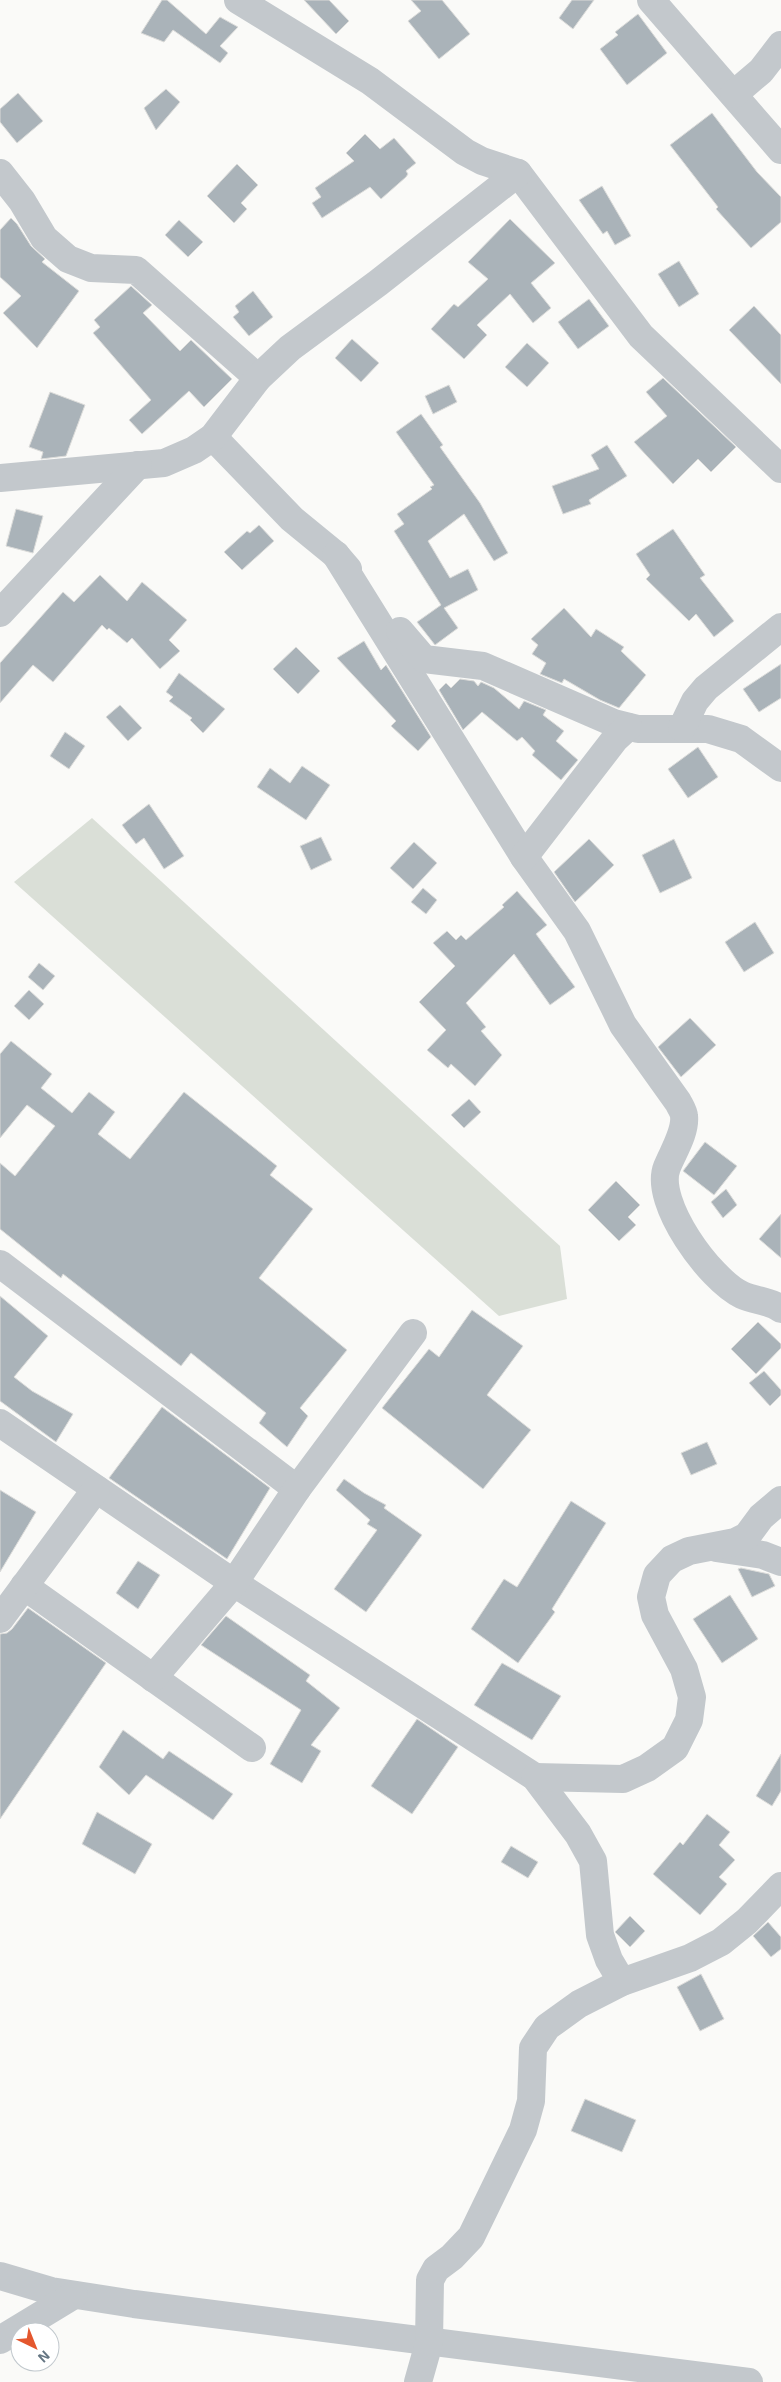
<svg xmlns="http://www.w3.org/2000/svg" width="781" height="2382" viewBox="0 0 781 2382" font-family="'Exo 2',sans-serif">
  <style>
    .green { fill: #dadfd7 }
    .building { fill: #aab3b9; stroke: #dcdcda }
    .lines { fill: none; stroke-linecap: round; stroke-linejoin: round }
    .minor { stroke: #c3c8cc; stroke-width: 28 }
  </style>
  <rect width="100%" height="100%" fill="#fafaf8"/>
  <polygon class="green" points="92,818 560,1246 567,1299 499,1316 14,882"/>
  <g class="building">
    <polygon points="162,0 167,0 206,34 220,17 238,27 220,46 228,53 220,63 173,30 164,42 141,33"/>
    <polygon points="304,0 329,0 349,21 336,34"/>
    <polygon points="411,0 442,0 470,34 439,59 408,21 421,11"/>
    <polygon points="572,0 594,0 573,29 559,18"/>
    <polygon points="638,14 667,53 627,85 600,49 618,35 615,32"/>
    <polygon points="166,89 180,102 156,130 144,108"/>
    <polygon points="18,93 43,121 17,143 0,122 0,109"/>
    <polygon points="712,113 757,172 781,197 781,222 751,248 716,209 718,207 670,145"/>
    <polygon points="365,134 380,149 394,138 416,163 406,171 408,174 406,177 381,199 370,187 322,218 312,203 321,197 315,188 354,161 346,153"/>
    <polygon points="237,164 258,185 241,203 247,209 234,223 207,196"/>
    <polygon points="602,186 631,236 615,245 607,231 603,234 579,200"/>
    <polygon points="11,218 17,224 31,246 45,259 42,262 79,291 37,348 3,313 21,296 0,277 0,230"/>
    <polygon points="510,219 555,263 531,283 551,308 533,323 510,294 477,325 487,335 464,359 431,329 454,304 458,307 488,279 468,262"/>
    <polygon points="179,220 203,242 188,257 165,235"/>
    <polygon points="679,261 699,294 679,307 658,274"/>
    <polygon points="131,286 152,305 143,313 180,351 191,340 232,379 204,407 189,391 142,434 129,420 151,400 93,333 100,327 94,320"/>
    <polygon points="253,291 273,317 249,336 233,317 239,312 235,306"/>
    <polygon points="589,299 609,326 578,349 558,322"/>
    <polygon points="754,306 781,335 781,384 729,330"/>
    <polygon points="352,339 379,363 361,382 335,358"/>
    <polygon points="527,343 549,363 527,387 505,367"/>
    <polygon points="663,378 736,447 711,472 698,459 673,484 634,442 667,416 646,392"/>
    <polygon points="449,385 457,402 433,414 425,396"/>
    <polygon points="50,392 85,405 66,456 41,459 43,452 29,447"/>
    <polygon points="421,414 443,445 440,447 480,503 508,553 494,561 464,514 428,541 450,578 468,569 478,590 444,608 458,628 435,645 417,622 441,605 394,531 404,524 397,514 432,489 430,487 434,485 396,432"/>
    <polygon points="607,445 627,476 589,500 591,504 563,514 552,486 599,469 591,455"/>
    <polygon points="16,509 43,516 33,553 6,546"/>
    <polygon points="259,525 274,541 242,570 224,552 247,531 250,533"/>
    <polygon points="673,529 705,575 700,578 734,621 714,637 696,614 689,621 646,579 650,575 636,554"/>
    <polygon points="100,575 127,601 142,582 187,620 169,640 180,651 160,669 132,638 127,643 109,628 107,630 102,625 53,682 33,665 0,703 0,663 63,592 74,602"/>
    <polygon points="564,608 591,637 596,629 624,647 621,651 646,675 619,708 600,700 564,679 562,683 540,674 546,663 532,654 538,645 531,639"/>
    <polygon points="364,641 381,670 386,665 431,737 418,751 391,726 396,721 337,658"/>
    <polygon points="296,647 320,671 298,694 273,669"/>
    <polygon points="781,664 781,698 759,712 743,689"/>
    <polygon points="179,673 225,709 203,733 190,720 192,718 169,701 173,697 166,692"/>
    <polygon points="460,679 474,681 478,686 481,682 494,688 519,709 524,701 546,710 543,715 564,731 556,741 578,760 561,780 532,755 535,751 522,737 517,741 482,712 463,730 439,690 446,683 451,688"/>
    <polygon points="120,705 142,728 128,741 106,717"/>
    <polygon points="65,732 85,746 69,769 50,756"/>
    <polygon points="698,747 718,777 688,798 668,769"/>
    <polygon points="302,766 330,785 306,820 257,787 270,768 290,783"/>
    <polygon points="149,804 184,856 164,869 144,838 136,844 122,825"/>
    <polygon points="321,837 332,860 311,870 300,846"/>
    <polygon points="589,839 614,865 575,902 554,872"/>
    <polygon points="674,839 692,878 660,893 642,855"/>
    <polygon points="414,842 437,863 413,889 390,868"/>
    <polygon points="423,888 437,900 426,914 411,902"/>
    <polygon points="517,891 547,925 536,934 575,987 550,1005 514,954 466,1003 486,1027 481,1031 502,1055 475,1086 451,1064 448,1068 427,1050 446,1030 419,1002 455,966 433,943 447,931 456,940 461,935 466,940 504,907 502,905"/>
    <polygon points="755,922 774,953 744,972 725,942"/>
    <polygon points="39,963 55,976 43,990 28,977"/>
    <polygon points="29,990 44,1004 29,1020 14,1006"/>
    <polygon points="690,1018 716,1045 681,1077 658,1047"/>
    <polygon points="11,1041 52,1074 41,1088 72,1113 89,1092 115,1112 98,1134 130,1159 184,1092 277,1166 270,1175 313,1209 259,1278 347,1350 300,1408 308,1416 287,1447 259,1423 266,1413 191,1353 181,1366 63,1274 61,1278 0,1229 0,1163 15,1176 55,1126 27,1105 0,1138 0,1054"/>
    <polygon points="469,1099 481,1112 464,1128 451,1115"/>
    <polygon points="705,1142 737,1166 714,1195 683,1171"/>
    <polygon points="616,1181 640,1205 628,1217 636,1225 619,1241 588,1210"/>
    <polygon points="726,1189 737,1205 723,1218 711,1202"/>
    <polygon points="781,1214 781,1258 759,1239"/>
    <polygon points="0,1296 48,1336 14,1377 32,1391 73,1414 56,1442 0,1401"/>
    <polygon points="472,1310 523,1346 487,1395 531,1430 483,1489 382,1408 429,1349 439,1357"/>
    <polygon points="758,1322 781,1344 781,1348 756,1374 731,1349"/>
    <polygon points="764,1371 781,1390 781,1395 770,1406 749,1383"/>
    <polygon points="162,1407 270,1488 227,1559 109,1478"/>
    <polygon points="707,1442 717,1464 691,1475 681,1453"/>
    <polygon points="344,1479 364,1493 386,1505 384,1508 422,1535 366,1612 334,1589 377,1530 367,1524 370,1520 336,1490"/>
    <polygon points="0,1490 36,1512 0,1572"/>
    <polygon points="571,1501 606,1523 552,1609 555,1612 518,1663 471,1629 504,1579 517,1587"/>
    <polygon points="138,1561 160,1575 138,1609 116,1593"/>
    <polygon points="741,1568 769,1574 775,1586 752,1597 738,1569"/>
    <polygon points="730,1595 758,1639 722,1663 693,1619"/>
    <polygon points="28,1608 106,1663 0,1819 0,1634 7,1633 12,1629"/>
    <polygon points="226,1616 310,1675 306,1681 340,1708 311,1745 321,1751 302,1783 270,1764 301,1710 201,1645"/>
    <polygon points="502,1663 561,1696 532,1740 474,1705"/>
    <polygon points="417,1719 458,1747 412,1814 371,1786"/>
    <polygon points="123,1730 163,1759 169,1751 233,1794 213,1820 146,1775 129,1795 99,1767"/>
    <polygon points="781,1754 781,1791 772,1806 756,1796"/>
    <polygon points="97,1812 152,1844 135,1874 82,1844"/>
    <polygon points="707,1814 730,1832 719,1845 735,1860 719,1877 727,1884 700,1915 653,1874 680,1842 683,1845"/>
    <polygon points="511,1846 538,1862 528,1878 501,1862"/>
    <polygon points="630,1916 645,1931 630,1947 615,1932"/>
    <polygon points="768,1922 781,1937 781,1949 771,1957 753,1936"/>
    <polygon points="701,1974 724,2019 700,2031 677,1987"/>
    <polygon points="585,2099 636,2120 622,2152 571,2131"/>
  </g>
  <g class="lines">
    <g class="minor">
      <polyline points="238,0 370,81 465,152 482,161 518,173 641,336 781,469"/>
      <polyline points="651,0 781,150"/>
      <polyline points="734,94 761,71 781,45"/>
      <polyline points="0,173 22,201 44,238 68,259 91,268 136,270 258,378"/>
      <polyline points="213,437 292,519 336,555 348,569"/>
      <polyline points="0,478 164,463 194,450 213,437 258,378 290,348 378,283 518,173"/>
      <path d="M336,555L524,857L577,931L623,1025L678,1102C680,1106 684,1112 684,1116C686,1132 673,1152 667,1167C653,1202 710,1280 742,1295C755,1301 769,1300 781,1309"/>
      <polyline points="0,613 138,465"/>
      <polyline points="400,631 424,659 483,666 614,723 638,729 708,729 741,739 781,768"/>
      <polyline points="682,728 695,701 706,688 781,627"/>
      <polyline points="524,857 615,739 628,727"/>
      <polyline points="0,1264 297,1489"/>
      <polyline points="0,1423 234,1583 535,1777 578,1834 593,1861 600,1935 609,1960 622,1982"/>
      <polyline points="716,1548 763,1555 781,1562"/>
      <polyline points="24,1586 252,1748"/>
      <polyline points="0,1619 96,1489"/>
      <polyline points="153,1678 234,1583 297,1489 413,1333"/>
      <polyline points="535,1777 623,1779 647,1768 675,1748 689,1720 692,1697 684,1669 655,1615 651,1597 657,1575 672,1559 689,1551 735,1542 747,1536 761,1517 781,1500"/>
      <polyline points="0,2276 51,2291 134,2304 749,2382"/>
      <polyline points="0,2340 74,2295"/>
      <polyline points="418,2382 429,2343 430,2280 436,2269 452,2257 471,2237 523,2130 531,2101 533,2048 547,2027 579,2004 622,1982 690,1958 721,1942 747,1921 781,1886"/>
    </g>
  </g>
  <g transform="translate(35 2347) rotate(137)"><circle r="24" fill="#ffffff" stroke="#c1c8cd"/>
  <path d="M0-4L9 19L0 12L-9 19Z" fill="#e4572e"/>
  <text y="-8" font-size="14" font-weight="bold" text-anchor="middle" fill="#657683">N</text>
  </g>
</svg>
